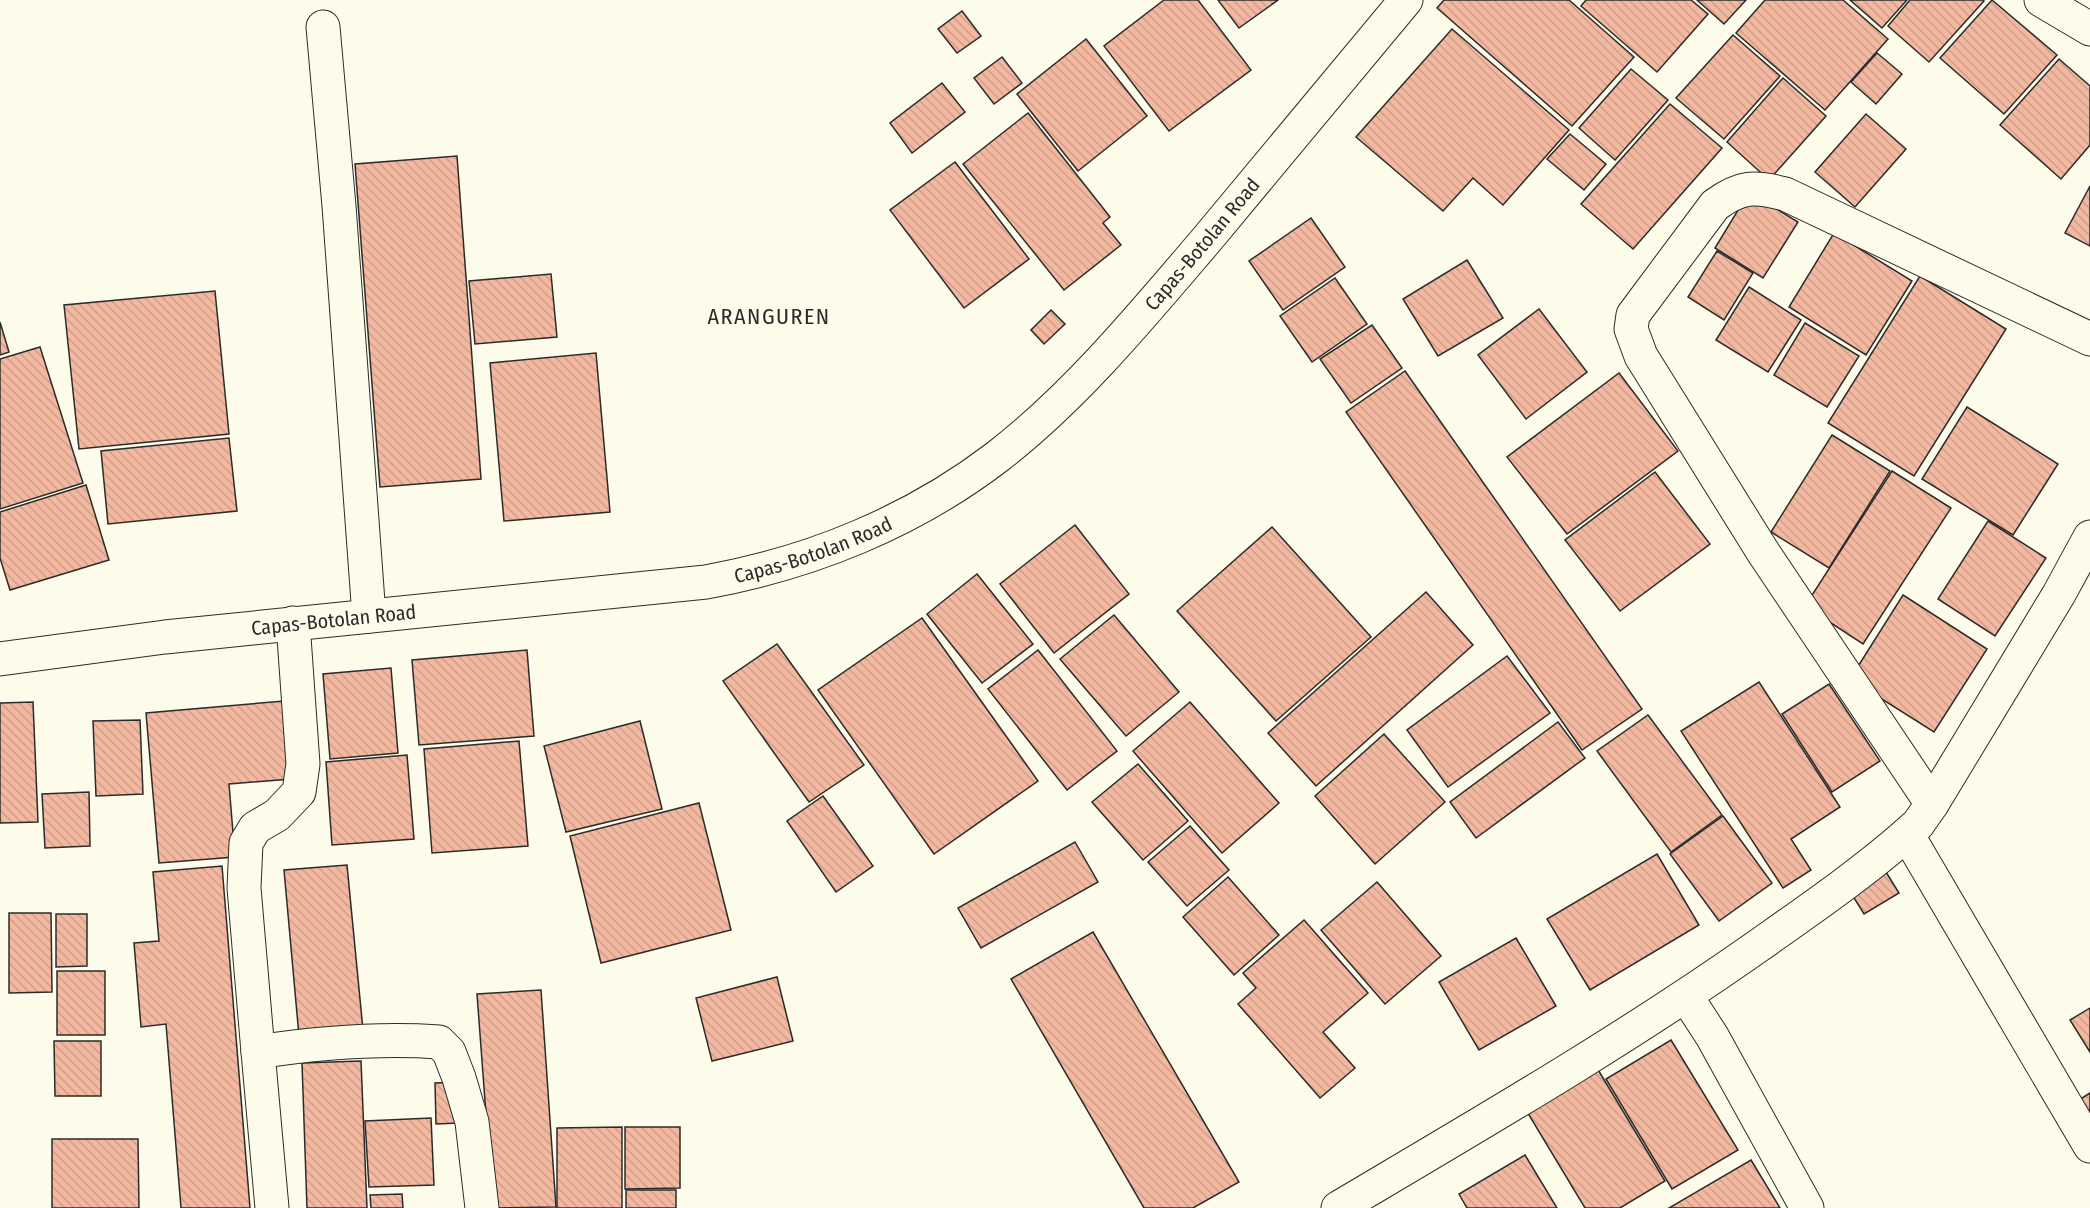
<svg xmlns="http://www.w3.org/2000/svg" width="2090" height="1208" viewBox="0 0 2090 1208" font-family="'Fira Sans Condensed',sans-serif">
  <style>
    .building { fill: url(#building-back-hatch); stroke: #2b2b2b; stroke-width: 1.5 }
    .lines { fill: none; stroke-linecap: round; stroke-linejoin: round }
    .minor-casing { stroke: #2b2b2b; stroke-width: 35 }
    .major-casing { stroke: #2b2b2b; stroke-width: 35 }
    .minor { stroke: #fdfbea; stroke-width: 33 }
    .major { stroke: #fdfbea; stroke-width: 33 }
    .labels { text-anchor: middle; stroke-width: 4.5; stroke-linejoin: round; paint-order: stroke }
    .street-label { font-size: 20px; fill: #2b2b2b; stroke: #fdfbea }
    .quarter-label { font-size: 22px; letter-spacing: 1.5px; fill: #2b2b2b; stroke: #fdfbea }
  </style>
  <defs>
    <pattern id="building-back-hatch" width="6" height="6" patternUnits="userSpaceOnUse" patternTransform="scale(1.5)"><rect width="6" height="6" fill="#f2b8a0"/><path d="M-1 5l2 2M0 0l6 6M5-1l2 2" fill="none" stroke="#d09e8a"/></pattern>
  </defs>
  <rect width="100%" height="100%" fill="#fdfbea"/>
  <g class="building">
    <polygon points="1164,0 1198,0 1251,70 1169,131 1104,46"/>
    <polygon points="1218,0 1278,0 1239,28"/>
    <polygon points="1444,0 1569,0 1634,57 1572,126 1437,8"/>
    <polygon points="1586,0 1691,0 1708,14 1657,72 1581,6"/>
    <polygon points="1697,0 1746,0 1724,24"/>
    <polygon points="1765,0 1843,0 1888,39 1825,110 1736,33"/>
    <polygon points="1850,0 1907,0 1882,28"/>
    <polygon points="1910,0 1983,0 1984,1 1929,62 1888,26"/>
    <polygon points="1992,0 2057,55 2004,114 1940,58"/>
    <polygon points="962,11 981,36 957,53 938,29"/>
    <polygon points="1452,29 1569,130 1503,205 1473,178 1443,211 1356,137"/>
    <polygon points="1733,35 1780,76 1724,139 1676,98"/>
    <polygon points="1086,39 1147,116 1078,171 1017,94"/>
    <polygon points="1877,53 1902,74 1876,104 1851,82"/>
    <polygon points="1002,57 1022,83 994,104 974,78"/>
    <polygon points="2059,59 2090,86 2090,145 2061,179 2000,125"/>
    <polygon points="1631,69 1668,100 1615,160 1579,128"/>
    <polygon points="1783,78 1826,116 1769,180 1727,142"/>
    <polygon points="942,83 965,112 912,153 890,123"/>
    <polygon points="1670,104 1722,148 1633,249 1581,204"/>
    <polygon points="1028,113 1110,217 1103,223 1121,245 1064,290 963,164"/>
    <polygon points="1866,114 1906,149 1855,207 1815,172"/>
    <polygon points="1570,134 1606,164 1584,190 1547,159"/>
    <polygon points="457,156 481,479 380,487 355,164"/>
    <polygon points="955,162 1029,259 964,308 890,210"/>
    <polygon points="2090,186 2090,246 2065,233"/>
    <polygon points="1749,192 1798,222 1763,278 1715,248"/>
    <polygon points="1311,218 1345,267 1283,310 1249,261"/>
    <polygon points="1834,233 1912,281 1866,355 1789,307"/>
    <polygon points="1717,251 1753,273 1724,320 1688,297"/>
    <polygon points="1467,260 1503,318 1438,356 1403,299"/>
    <polygon points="551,274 557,337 475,344 469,281"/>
    <polygon points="1920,276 2006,329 1914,476 1828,423"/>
    <polygon points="1335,278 1367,324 1312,362 1280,316"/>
    <polygon points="1749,287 1801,320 1768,372 1716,340"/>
    <polygon points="215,291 229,434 79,449 64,305"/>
    <polygon points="1539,309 1587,372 1526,419 1478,355"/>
    <polygon points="1051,310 1065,324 1044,344 1031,330"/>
    <polygon points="0,322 9,352 0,355"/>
    <polygon points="1805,323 1859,356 1827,407 1774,375"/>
    <polygon points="1372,325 1402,368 1351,403 1320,359"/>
    <polygon points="40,347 83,483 0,509 0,359"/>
    <polygon points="596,353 610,512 504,521 490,363"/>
    <polygon points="1405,371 1642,709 1582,750 1346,412"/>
    <polygon points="1619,373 1678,451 1567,534 1507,457"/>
    <polygon points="1967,407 2058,464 2013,535 1922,479"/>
    <polygon points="1832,435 1890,471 1829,568 1771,532"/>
    <polygon points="229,438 237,511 108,524 101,451"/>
    <polygon points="1892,471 1951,508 1863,644 1805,606"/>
    <polygon points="1655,472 1710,544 1620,611 1565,540"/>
    <polygon points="86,485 109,560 10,590 0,558 0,512"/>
    <polygon points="1988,521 2046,558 1995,636 1938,599"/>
    <polygon points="1075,525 1129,594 1054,653 1000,584"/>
    <polygon points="1272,527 1371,637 1276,721 1177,611"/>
    <polygon points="977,574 1033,644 982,683 927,614"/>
    <polygon points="1426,592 1473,645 1316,786 1268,733"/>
    <polygon points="1903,595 1987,649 1934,732 1850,679"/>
    <polygon points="1114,615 1179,692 1126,736 1060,659"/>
    <polygon points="922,618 1038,781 934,854 818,690"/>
    <polygon points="777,644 864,765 809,802 723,681"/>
    <polygon points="527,650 534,736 419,745 412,660"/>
    <polygon points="1038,650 1117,751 1067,790 988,689"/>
    <polygon points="1507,656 1550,713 1448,787 1407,730"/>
    <polygon points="391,668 398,753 330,759 323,674"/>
    <polygon points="1759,682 1840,807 1791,839 1811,870 1783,888 1681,731"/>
    <polygon points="1829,684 1880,761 1832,792 1782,714"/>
    <polygon points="284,701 291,779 229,784 235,857 159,863 146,713"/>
    <polygon points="33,702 38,822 0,823 0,703"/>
    <polygon points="1190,702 1279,803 1222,853 1133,751"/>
    <polygon points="1648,715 1722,815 1671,852 1597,751"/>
    <polygon points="140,720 143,794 96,796 93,721"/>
    <polygon points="640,721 662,809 566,832 544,746"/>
    <polygon points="1558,722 1585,758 1476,838 1450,802"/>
    <polygon points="1384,734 1445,802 1375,864 1315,796"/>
    <polygon points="519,741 528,846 432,853 424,749"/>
    <polygon points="407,755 414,839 332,845 326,762"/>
    <polygon points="1138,764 1188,821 1143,860 1092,802"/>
    <polygon points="89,792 90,846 45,848 42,794"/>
    <polygon points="823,796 873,866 836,892 787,821"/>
    <polygon points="699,803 731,930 601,963 570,836"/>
    <polygon points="1723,816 1772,883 1719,921 1670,854"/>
    <polygon points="1190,826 1229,870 1187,906 1148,862"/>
    <polygon points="1075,842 1098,882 981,948 958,908"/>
    <polygon points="1657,854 1699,925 1590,990 1547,919"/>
    <polygon points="347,865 363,1030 299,1036 284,870"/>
    <polygon points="222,866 250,1208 181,1208 166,1024 141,1027 134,943 159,941 153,872"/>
    <polygon points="1886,872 1899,893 1864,914 1851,893"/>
    <polygon points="1228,877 1279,935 1234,975 1183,917"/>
    <polygon points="1377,882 1441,956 1385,1004 1321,930"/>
    <polygon points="9,913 51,913 52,992 9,993"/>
    <polygon points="56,914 87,914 87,966 56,967"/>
    <polygon points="1304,920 1368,993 1323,1032 1355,1068 1320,1098 1238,1004 1256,988 1243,973"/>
    <polygon points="1093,932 1239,1182 1193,1208 1144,1208 1011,979"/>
    <polygon points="1516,938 1556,1006 1479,1050 1439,982"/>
    <rect x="57" y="971" width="48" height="64"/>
    <polygon points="777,977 793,1041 712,1061 696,998"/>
    <polygon points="541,990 556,1207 493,1208 477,994"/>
    <polygon points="2090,1008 2090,1052 2070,1020"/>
    <polygon points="1671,1040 1738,1150 1672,1189 1606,1079"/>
    <polygon points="54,1041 101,1041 101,1096 55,1096"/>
    <polygon points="361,1061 367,1208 307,1208 302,1063"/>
    <polygon points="1597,1068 1665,1181 1620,1208 1585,1208 1526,1110"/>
    <polygon points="457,1082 459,1123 436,1124 435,1083"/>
    <polygon points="2090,1093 2090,1118 2079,1100"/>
    <polygon points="431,1118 434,1185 369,1187 365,1121"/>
    <polygon points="622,1127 622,1208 557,1208 557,1128"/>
    <polygon points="625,1127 680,1127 680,1188 625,1189"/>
    <polygon points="52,1139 138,1139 139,1208 52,1208"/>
    <polygon points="1525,1155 1557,1208 1467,1208 1459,1194"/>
    <polygon points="1751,1160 1780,1208 1669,1208"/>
    <rect x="626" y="1190" width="50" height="18"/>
    <polygon points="402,1194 403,1208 371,1208 370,1195"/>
  </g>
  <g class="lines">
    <g class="minor-casing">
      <g id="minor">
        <polyline points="2041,0 2090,29"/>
        <polyline points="323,27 339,206 369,616"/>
        <path d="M293,623L303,764L299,792L277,815L255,828L246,843L244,888L258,1052C317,1043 379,1038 439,1042L449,1052L459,1078L472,1122L482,1208"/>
        <path d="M1932,804L1763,552L1641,356L1631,329L1633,315L1715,205C1741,186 1754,186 1785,194L2090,339"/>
        <polyline points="1907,834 2090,1146"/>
        <polyline points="1686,996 1712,1036 1807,1208"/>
        <polyline points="258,1052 272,1208"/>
        <path d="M1338,1208C1480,1124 1623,1041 1758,946C1809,910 1860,875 1907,834L1918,824L1932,804L2059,594L2090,537"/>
      </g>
    </g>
    <g class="major-casing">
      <g id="major">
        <path id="s1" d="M0,659L165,637L706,582C811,563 912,522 997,457C1075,397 1144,313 1208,238C1274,158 1340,79 1406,0"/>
      </g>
    </g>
    <use href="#minor" class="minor"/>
    <use href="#major" class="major"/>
  </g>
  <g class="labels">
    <g class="street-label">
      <text dy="7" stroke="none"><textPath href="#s1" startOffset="1326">Capas-Botolan Road</textPath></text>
      <text dy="7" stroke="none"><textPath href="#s1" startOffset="822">Capas-Botolan Road</textPath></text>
      <text dy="7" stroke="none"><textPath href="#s1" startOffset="336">Capas-Botolan Road</textPath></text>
    </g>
    <g class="quarter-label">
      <text x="769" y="324">ARANGUREN</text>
    </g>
  </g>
</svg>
